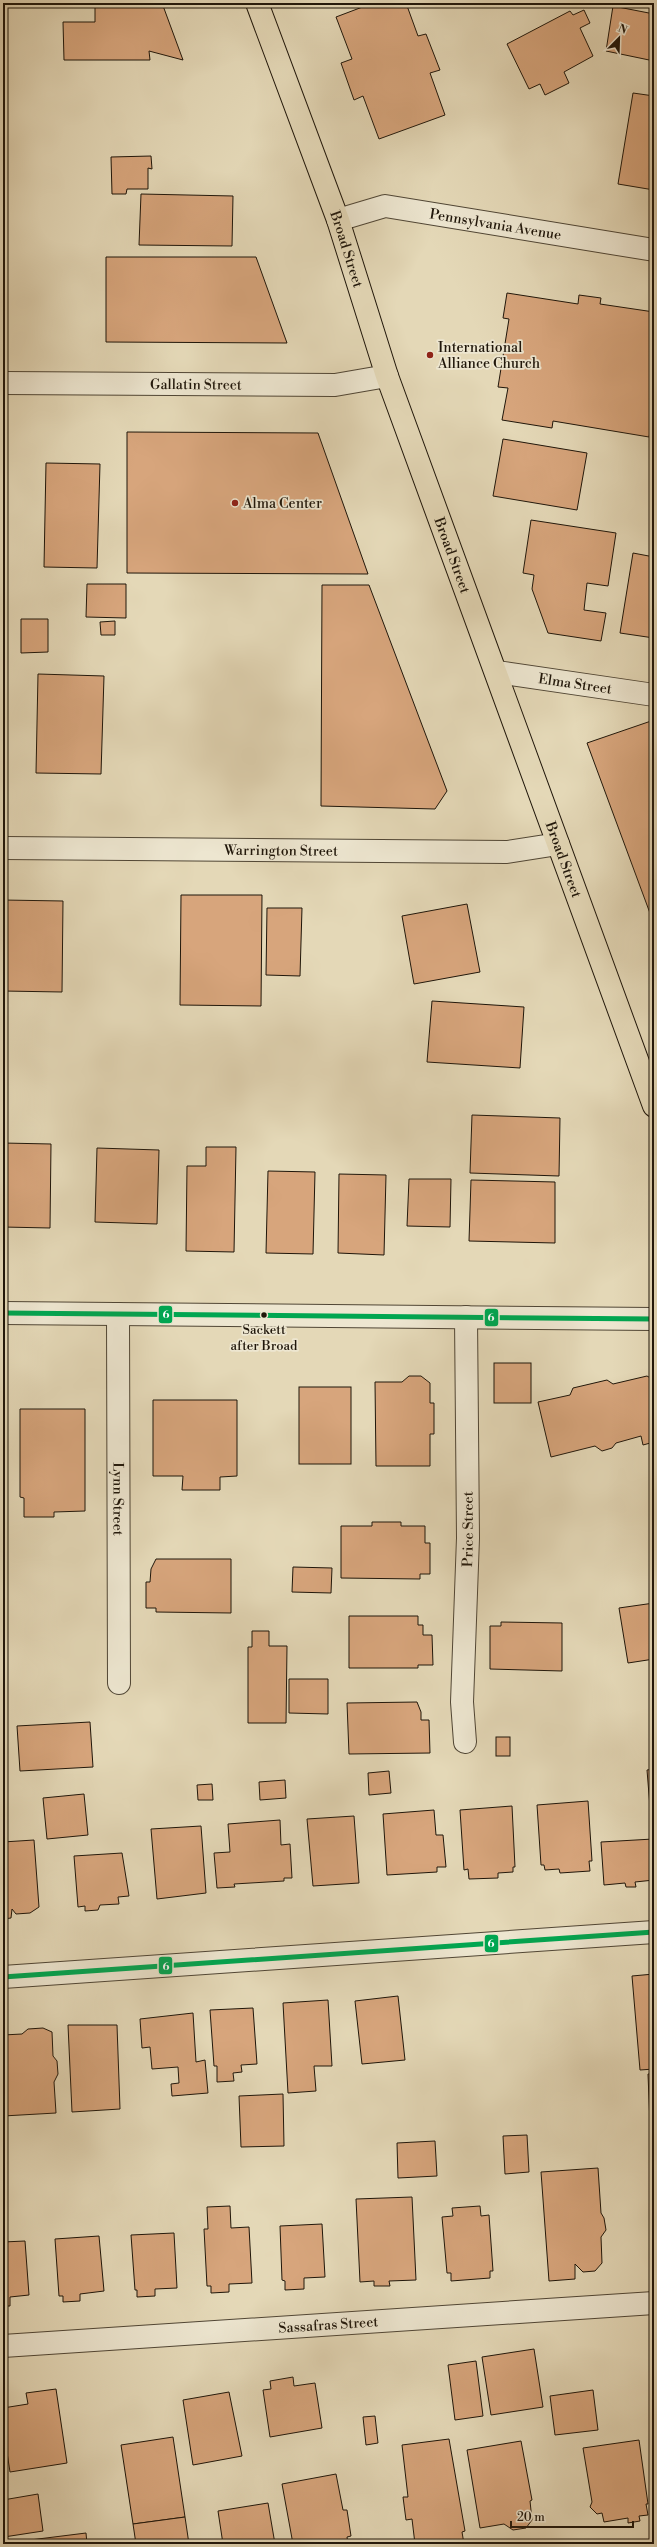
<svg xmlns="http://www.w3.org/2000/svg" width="657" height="2547" viewBox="0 0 657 2547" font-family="'Libre Bodoni',serif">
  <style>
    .building { fill: #d7a57c; stroke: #1f160a }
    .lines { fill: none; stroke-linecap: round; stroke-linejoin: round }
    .minor-casing { stroke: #504635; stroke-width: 24 }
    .tertiary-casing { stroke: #504635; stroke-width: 24 }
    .primary-casing { stroke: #1f160a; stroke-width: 24 }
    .minor { stroke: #ede6d0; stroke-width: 22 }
    .tertiary { stroke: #ede6d0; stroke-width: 22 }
    .primary { stroke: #e4d8b7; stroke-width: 22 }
    .bus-1-casing { stroke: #ede6d0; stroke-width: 8 }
    .bus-1 { stroke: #00a651; stroke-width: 5 }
    .poi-dot { fill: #8f2418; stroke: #ede6d0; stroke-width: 1.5 }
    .bus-dot { fill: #1f160a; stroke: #ede6d0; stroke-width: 1.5 }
    .labels { text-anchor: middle; stroke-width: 3.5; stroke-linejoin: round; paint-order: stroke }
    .bus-label { font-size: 13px; fill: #1f160a; stroke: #ede6d0 }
    .street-label { font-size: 14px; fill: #1f160a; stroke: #ede6d0 }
    .poi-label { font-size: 14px; fill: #1f160a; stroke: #ede6d0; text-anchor: start }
    .line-badge { stroke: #ede6d0; stroke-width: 1.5 }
    .badge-label { font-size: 11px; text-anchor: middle; font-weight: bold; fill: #fff }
  </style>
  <rect width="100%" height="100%" fill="#e4d8b7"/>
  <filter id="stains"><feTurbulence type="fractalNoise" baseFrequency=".005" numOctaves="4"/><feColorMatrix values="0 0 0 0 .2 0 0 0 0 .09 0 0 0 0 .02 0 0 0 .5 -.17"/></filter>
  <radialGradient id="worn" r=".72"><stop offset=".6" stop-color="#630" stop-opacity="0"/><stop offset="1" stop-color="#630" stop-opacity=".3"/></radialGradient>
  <g class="building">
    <polygon points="64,3 162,3 183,60 149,51 150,60 64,60 63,22 95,22 95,6 64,6"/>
    <polygon points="373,3 406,3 418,36 426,34 440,70 430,73 445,115 379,139 363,96 354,100 341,63 352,59 336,17"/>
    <polygon points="613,6 654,14 654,61 606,51"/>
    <polygon points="584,10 590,23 580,28 593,56 564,72 569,83 545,95 540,84 529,89 507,44 570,11 573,15"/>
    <polygon points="633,93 654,96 654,190 618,184"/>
    <polygon points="151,156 152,169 148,168 148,189 127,189 126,194 112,194 111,157"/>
    <polygon points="141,194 233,196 232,246 139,245"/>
    <polygon points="106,257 256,257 287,343 106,342"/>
    <polygon points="507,293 578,304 579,295 601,298 600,304 654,312 654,411 649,437 553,421 552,428 502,420 508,388 498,387 509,319 503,318"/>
    <polygon points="127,432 318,433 368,574 127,573"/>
    <polygon points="503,439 587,453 577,510 493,496"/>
    <polygon points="3,450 6,450 4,554 3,554"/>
    <polygon points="46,463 100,464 97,568 44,567"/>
    <polygon points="531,520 616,533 608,586 587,583 584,610 606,613 601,641 548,633 532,589 534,575 523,573"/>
    <polygon points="633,553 654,557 654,638 620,633"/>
    <polygon points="87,584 126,584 126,618 86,617"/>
    <polygon points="322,585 369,585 447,791 435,809 321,806"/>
    <polygon points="21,619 48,619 48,652 21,653"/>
    <polygon points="115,621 115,635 101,635 100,622"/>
    <polygon points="38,674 104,676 101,774 36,773"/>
    <polygon points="654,720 654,924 587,743"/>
    <polygon points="181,895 262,895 261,1006 180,1005"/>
    <polygon points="3,900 63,901 62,992 3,991"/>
    <polygon points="467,904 480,972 414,984 402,916"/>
    <polygon points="267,908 302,908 300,976 266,975"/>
    <polygon points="432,1001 524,1007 520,1068 427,1062"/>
    <polygon points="472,1115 560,1118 559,1176 470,1173"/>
    <polygon points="3,1143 51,1144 50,1228 3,1227"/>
    <polygon points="206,1147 236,1147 234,1252 186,1251 187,1166 206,1166"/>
    <polygon points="97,1148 159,1150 157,1224 95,1222"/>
    <polygon points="268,1171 315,1172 313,1254 266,1253"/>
    <polygon points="339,1174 386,1175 384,1255 338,1253"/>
    <polygon points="409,1179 451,1179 450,1227 407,1226"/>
    <polygon points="471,1180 555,1182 555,1243 469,1241"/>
    <rect x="494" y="1363" width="37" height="40"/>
    <polygon points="409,1376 421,1376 430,1383 430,1403 434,1403 434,1434 430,1434 430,1466 376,1466 375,1382 402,1382"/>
    <polygon points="647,1376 654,1380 654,1442 643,1445 641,1436 616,1443 612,1448 602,1451 595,1446 551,1457 538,1402 570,1395 573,1388 607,1380 613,1384"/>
    <rect x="299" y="1387" width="52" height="77"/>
    <polygon points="153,1400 237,1400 237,1476 220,1477 220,1490 182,1490 183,1476 153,1476"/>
    <polygon points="20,1409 85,1409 85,1511 54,1512 54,1517 24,1517 24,1498 20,1497"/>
    <polygon points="372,1522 401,1522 401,1526 425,1526 425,1543 430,1543 430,1574 420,1574 420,1579 341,1578 341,1526 372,1526"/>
    <polygon points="156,1559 231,1559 231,1613 156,1612 156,1608 146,1608 146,1582 150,1582 151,1569"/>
    <polygon points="293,1567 332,1568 331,1593 292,1592"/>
    <polygon points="654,1603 654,1659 628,1663 619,1608"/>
    <polygon points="349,1616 418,1616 418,1625 423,1625 423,1635 432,1635 433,1665 418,1665 418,1668 349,1668"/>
    <polygon points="501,1622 562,1623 562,1671 490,1669 490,1626 501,1626"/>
    <polygon points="252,1631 269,1631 269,1646 287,1646 286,1723 248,1723 248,1647 252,1647"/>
    <polygon points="289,1679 328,1679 328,1714 289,1713"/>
    <polygon points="417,1702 421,1712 421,1720 429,1720 430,1753 349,1754 347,1703"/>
    <polygon points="90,1722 93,1767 20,1771 17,1726"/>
    <rect x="496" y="1737" width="14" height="19"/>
    <polygon points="654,1769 654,1807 650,1807 647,1770"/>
    <polygon points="389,1771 391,1793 369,1795 368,1773"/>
    <polygon points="285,1780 286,1798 260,1800 259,1782"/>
    <polygon points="212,1784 213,1800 198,1800 197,1785"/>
    <polygon points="84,1794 88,1835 47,1839 43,1798"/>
    <polygon points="588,1801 592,1861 589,1861 590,1871 560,1873 559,1869 545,1870 544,1865 541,1865 537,1805"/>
    <polygon points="512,1806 515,1867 513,1867 513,1872 498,1873 498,1878 469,1879 468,1869 464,1870 460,1810"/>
    <polygon points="434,1810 436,1835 443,1835 446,1867 437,1867 437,1872 387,1875 383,1814"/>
    <polygon points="354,1816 359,1883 313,1886 307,1819"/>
    <polygon points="280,1820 281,1845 290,1844 292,1878 284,1878 284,1881 234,1884 235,1887 217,1888 214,1853 230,1852 228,1824"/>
    <polygon points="201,1826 206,1893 157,1899 151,1829"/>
    <polygon points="653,1839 654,1880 635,1882 636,1887 626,1887 625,1883 604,1885 601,1842"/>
    <polygon points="34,1840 39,1907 30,1913 16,1914 12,1909 11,1918 3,1919 3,1842"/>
    <polygon points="122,1853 129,1896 118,1897 119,1904 100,1905 98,1910 85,1911 85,1906 78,1907 74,1856"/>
    <polygon points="654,1974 654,2069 640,2070 632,1976"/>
    <polygon points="398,1996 405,2060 362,2064 355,2001"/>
    <polygon points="328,2000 332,2066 314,2066 316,2091 288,2093 283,2003"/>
    <polygon points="253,2008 257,2064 241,2065 242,2072 233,2073 234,2081 217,2082 217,2066 214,2066 210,2010"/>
    <polygon points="193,2013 196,2062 205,2060 208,2093 172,2096 171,2084 179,2083 178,2067 152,2069 150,2047 142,2048 140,2019"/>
    <polygon points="68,2025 117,2025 120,2109 72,2112"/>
    <polygon points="43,2028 52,2032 53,2056 57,2061 58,2074 54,2082 56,2113 3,2116 3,2035 22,2034 28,2029"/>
    <polygon points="648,2074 654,2074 654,2124 650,2124"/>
    <polygon points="283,2094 284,2146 241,2147 239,2096"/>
    <polygon points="527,2135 529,2172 505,2174 503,2136"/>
    <polygon points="435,2141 437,2176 398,2178 397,2143"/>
    <polygon points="598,2168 601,2213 604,2218 606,2230 601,2237 602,2263 595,2271 583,2272 575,2264 575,2279 549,2281 541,2172"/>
    <polygon points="412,2197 416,2280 389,2281 390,2286 374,2286 374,2281 360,2282 356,2199"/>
    <polygon points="230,2206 231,2228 249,2227 252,2283 229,2284 229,2292 211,2293 211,2286 207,2286 204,2229 208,2229 207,2207"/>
    <polygon points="480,2206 481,2216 489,2215 493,2271 490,2271 490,2278 451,2281 451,2273 447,2273 442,2217 453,2216 452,2208"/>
    <polygon points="654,2214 654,2232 651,2229 650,2219"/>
    <polygon points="322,2224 325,2277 304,2278 304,2289 285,2290 285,2281 282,2280 280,2226"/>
    <polygon points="174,2233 177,2288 155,2289 155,2296 137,2297 137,2290 135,2290 131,2235"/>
    <polygon points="99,2236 104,2291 80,2294 80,2301 63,2302 63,2296 59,2296 55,2239"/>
    <polygon points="25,2241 29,2295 10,2297 10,2306 3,2306 3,2242"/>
    <polygon points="534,2349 543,2407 491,2415 482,2357"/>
    <polygon points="476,2361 483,2416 455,2420 448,2365"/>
    <polygon points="293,2377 294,2386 315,2383 322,2428 270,2437 263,2390 271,2389 270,2381"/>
    <polygon points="56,2389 67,2463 10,2472 3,2426 3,2408 28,2404 26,2393"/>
    <polygon points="593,2390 598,2430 555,2435 550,2396"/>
    <polygon points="229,2392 242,2456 193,2465 183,2400"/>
    <polygon points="375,2416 378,2443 366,2445 363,2417"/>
    <polygon points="173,2437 185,2517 133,2524 121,2445"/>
    <polygon points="449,2439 465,2531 462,2532 464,2544 433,2544 433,2542 415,2544 412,2519 406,2520 403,2497 408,2497 402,2445"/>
    <polygon points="639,2440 648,2504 646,2504 648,2515 639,2516 640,2521 628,2523 628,2518 604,2522 602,2513 597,2514 590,2507 592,2502 583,2448"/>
    <polygon points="521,2441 532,2500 530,2501 532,2520 526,2528 513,2530 504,2524 480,2528 467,2450"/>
    <polygon points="336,2474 343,2510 347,2510 351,2536 347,2537 348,2544 293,2544 282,2484"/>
    <polygon points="38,2494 43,2531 4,2537 3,2500"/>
    <polygon points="268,2503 275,2544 223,2544 218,2511"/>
    <polygon points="185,2517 189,2544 136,2544 133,2524"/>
    <polygon points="86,2533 87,2544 31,2544 30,2540"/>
  </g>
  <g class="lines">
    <g class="minor-casing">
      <g id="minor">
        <path id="s1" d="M338,220L385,206L654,250"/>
        <path id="s2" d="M3,383L335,385L387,376"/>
        <path id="s3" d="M497,672L654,695"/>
        <path id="s4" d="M3,848L507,852L558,844"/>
        <path id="s5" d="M118,1314L119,1683"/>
        <path id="s6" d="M465,1742L462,1702L468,1538L466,1317"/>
        <polyline points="3,1977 654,1932"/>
        <path id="s7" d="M3,2346L654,2303"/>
      </g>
    </g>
    <g class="tertiary-casing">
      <polyline id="tertiary" points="3,1313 654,1319"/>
    </g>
    <g class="primary-casing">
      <g id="primary">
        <path id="s8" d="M257,3L338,220L387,376L654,1106"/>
      </g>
    </g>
    <use href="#minor" class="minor"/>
    <use href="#tertiary" class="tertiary"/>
    <use href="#primary" class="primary"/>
    <g class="bus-1-casing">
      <g id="bus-1">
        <polyline points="3,1313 654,1319"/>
        <polyline points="3,1977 654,1932"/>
      </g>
    </g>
    <use href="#bus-1" class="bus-1"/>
  </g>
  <g class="poi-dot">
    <circle cx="430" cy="355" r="4"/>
    <circle cx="235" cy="503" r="4"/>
  </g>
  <circle class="bus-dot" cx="264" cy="1315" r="3.5"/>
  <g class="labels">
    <g class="bus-label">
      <text x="264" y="1334">Sackett<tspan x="264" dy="16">after Broad</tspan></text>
    </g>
    <g class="street-label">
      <text dy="5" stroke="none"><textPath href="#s1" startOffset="161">Pennsylvania Avenue</textPath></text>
      <text dy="5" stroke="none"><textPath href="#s8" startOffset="262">Broad Street</textPath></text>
      <text dy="5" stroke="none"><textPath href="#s2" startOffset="193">Gallatin Street</textPath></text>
      <text dy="5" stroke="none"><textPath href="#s8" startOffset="586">Broad Street</textPath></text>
      <text dy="5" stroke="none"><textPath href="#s3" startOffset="79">Elma Street</textPath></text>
      <text dy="5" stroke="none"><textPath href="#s4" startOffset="278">Warrington Street</textPath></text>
      <text dy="5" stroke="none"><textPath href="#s8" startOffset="910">Broad Street</textPath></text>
      <text dy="5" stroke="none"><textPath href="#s5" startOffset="185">Lynn Street</textPath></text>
      <text dy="5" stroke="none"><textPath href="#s6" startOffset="213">Price Street</textPath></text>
      <text dy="5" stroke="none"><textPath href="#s7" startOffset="326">Sassafras Street</textPath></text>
    </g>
    <g class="poi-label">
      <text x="438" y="352">International<tspan x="438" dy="16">Alliance Church</tspan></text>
      <text x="243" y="508">Alma Center</text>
    </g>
  </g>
  <g class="line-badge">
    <rect x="158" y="1305" width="15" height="19" rx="4" fill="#00a651"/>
    <rect x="484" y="1308" width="15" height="19" rx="4" fill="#00a651"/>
    <rect x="484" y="1934" width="15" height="19" rx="4" fill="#00a651"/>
    <rect x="158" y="1956" width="15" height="19" rx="4" fill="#00a651"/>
  </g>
  <g class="badge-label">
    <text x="166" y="1318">6</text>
    <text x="491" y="1321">6</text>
    <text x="491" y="1947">6</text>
    <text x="166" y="1970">6</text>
  </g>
  <rect width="657" height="2547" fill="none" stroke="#e4d8b7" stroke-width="16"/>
  <rect x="4" y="4" width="649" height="2539" fill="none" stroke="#1f160a" stroke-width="2"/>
  <rect x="8" y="8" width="641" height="2531" fill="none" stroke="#1f160a"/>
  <g transform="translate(619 38) rotate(23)" stroke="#ede6d0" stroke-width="3" paint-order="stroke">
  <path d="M0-3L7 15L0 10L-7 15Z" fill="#1f160a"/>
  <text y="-6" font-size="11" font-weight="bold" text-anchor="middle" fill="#1f160a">N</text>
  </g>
  <path d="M511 2521v6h122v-6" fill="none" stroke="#1f160a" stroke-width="2"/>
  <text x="517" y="2521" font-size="12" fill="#1f160a" stroke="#ede6d0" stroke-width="3" paint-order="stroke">20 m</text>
  <rect width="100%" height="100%" filter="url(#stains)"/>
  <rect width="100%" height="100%" fill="url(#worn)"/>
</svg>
